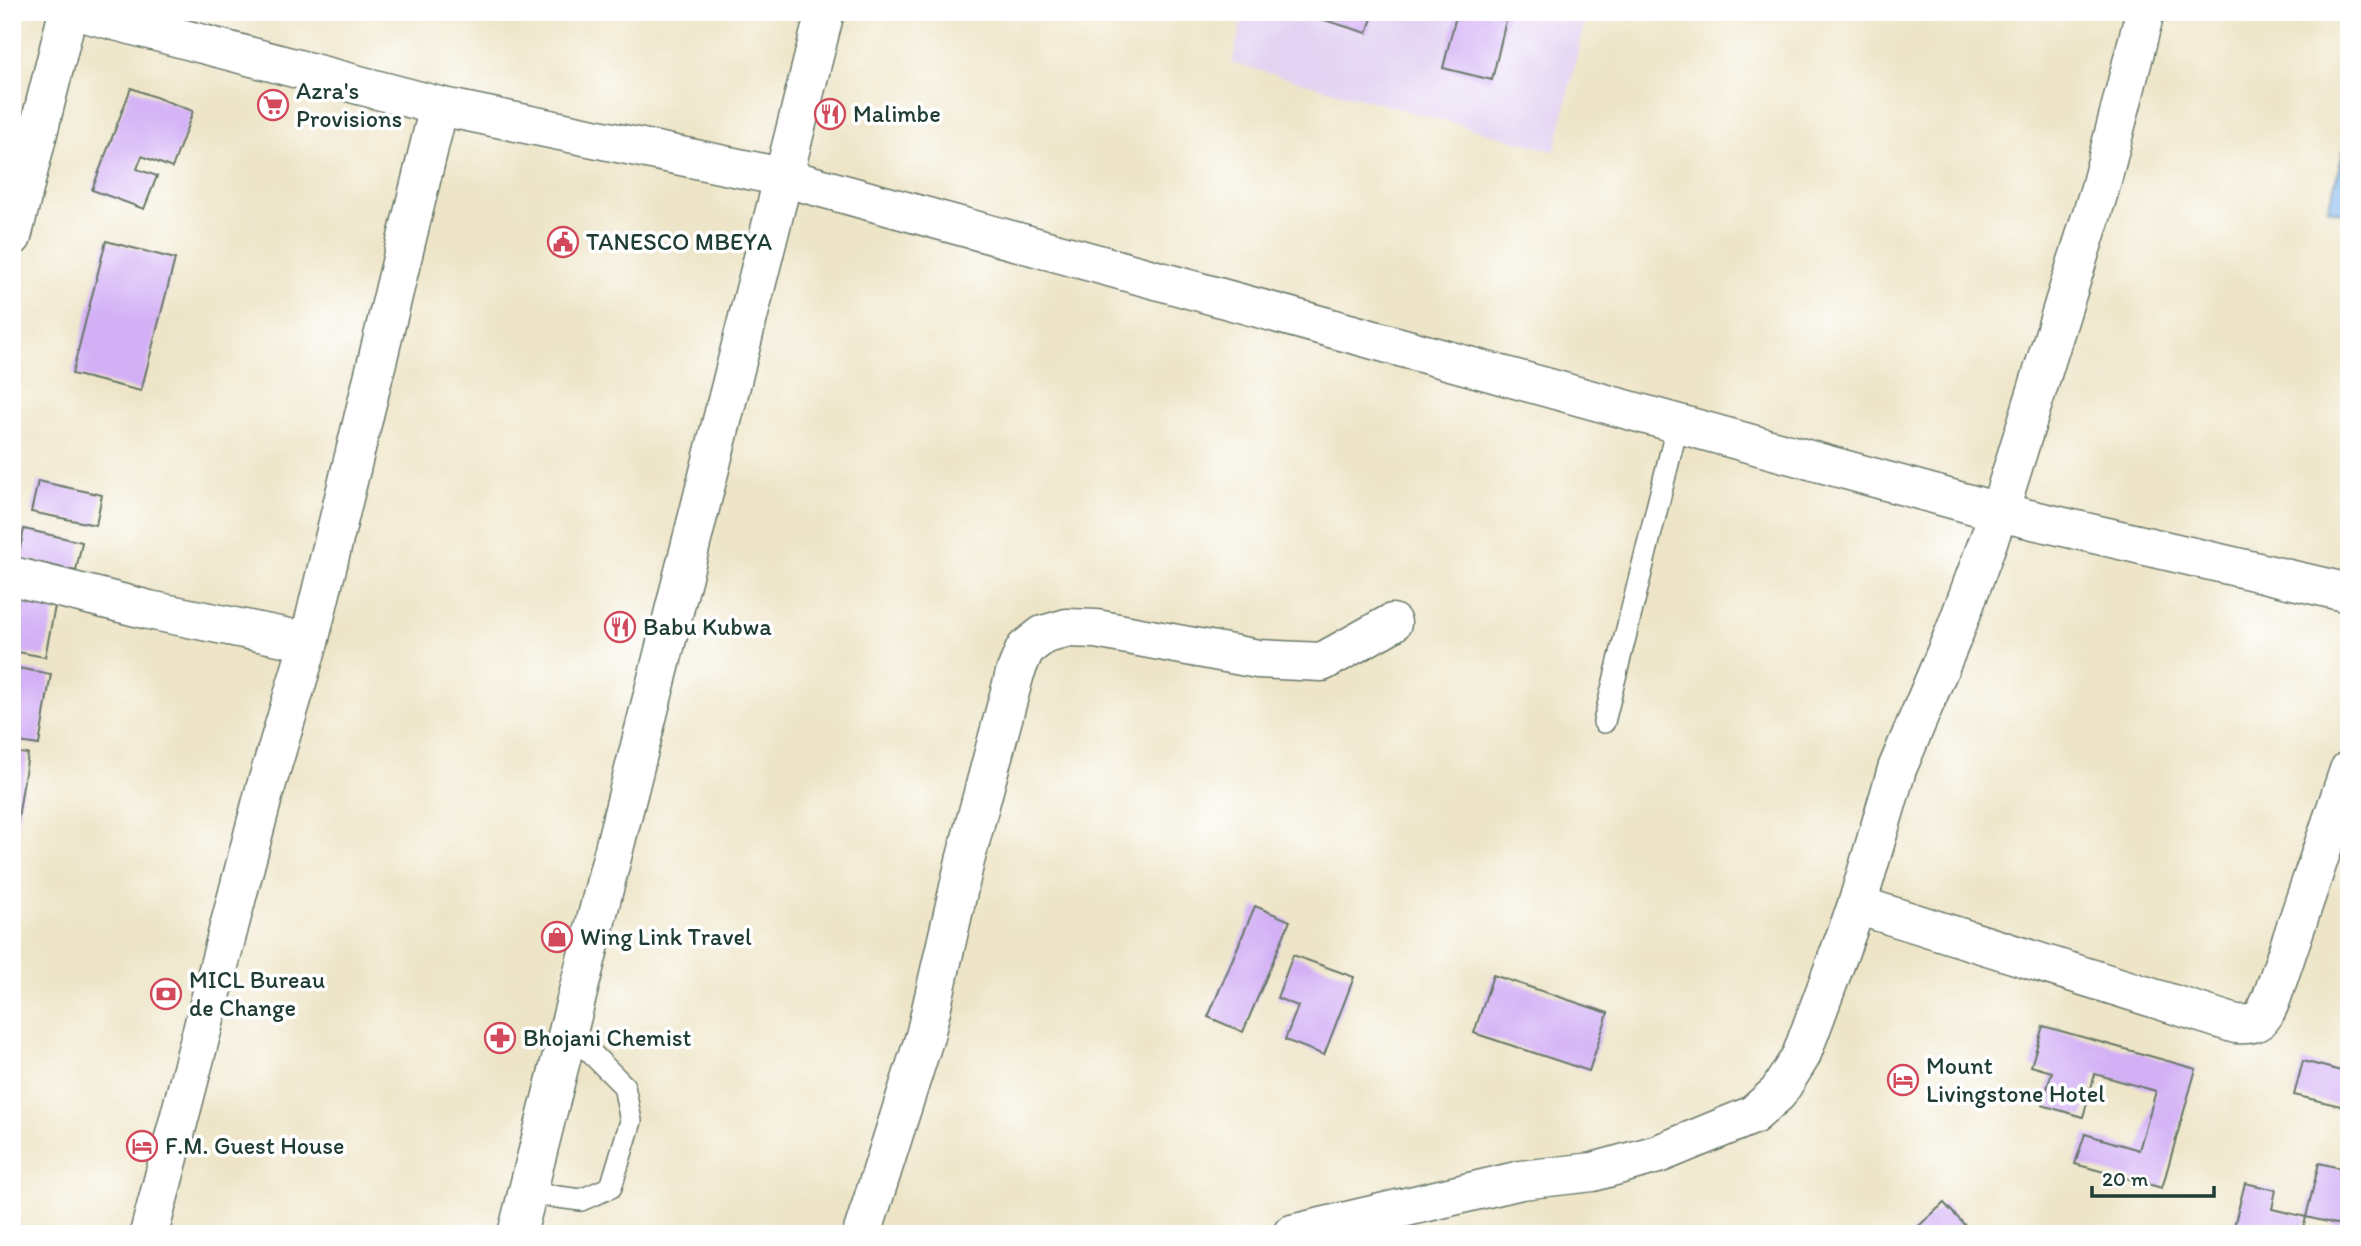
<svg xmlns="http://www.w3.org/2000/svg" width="2361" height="1246" viewBox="0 0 2361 1246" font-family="Itim,sans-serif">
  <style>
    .built { fill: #e3d3f2 }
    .water { fill: #80b5ee; stroke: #507991; stroke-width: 2 }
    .building { fill: #d3b0f5 }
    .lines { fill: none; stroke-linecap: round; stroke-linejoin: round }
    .lane-casing { stroke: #677868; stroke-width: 24 }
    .street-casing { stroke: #677868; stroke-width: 41 }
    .secondary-casing { stroke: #677868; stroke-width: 41 }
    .lane { stroke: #fff; stroke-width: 21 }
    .street { stroke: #fff; stroke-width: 38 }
    .secondary { stroke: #fff; stroke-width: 38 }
    .labels { text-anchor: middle; stroke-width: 7; stroke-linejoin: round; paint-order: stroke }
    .poi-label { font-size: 24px; fill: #1f3d34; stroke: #fff; text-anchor: start }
  </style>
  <rect width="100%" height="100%" fill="#fff"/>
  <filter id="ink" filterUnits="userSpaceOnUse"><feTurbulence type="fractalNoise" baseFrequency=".0143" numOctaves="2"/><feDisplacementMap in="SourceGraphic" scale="14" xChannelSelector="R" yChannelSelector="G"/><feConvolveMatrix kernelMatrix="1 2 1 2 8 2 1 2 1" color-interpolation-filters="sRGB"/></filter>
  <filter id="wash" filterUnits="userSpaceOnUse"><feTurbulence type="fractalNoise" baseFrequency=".00686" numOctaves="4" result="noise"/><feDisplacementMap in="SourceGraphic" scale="28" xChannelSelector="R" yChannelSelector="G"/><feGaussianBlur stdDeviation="1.57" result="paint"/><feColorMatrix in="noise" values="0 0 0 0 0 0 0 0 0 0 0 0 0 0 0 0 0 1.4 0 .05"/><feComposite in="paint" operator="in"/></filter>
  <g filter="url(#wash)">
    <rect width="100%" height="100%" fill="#eee5c8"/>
    <polygon class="built" points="1244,12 1587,12 1555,151 1232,63"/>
    <polygon class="water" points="2349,131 2349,215 2328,209"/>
    <g id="blocks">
      <g class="building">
        <polygon points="1298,12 1374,12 1367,33"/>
        <polygon points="1457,12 1508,12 1492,80 1443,68"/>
        <polygon points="131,88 193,111 172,168 142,156 137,169 157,176 144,209 92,190"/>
        <polygon points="106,241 175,259 141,391 72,374"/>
        <polygon points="38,481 102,495 96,525 31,512"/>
        <polygon points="24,529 82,542 76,571 18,558"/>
        <polygon points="12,587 57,596 45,657 12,651"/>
        <polygon points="12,667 51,674 39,745 12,741"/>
        <polygon points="12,752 28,754 16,831 12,830"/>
        <polygon points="1255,906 1290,921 1243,1032 1208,1017"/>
        <polygon points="1293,955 1354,977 1324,1055 1285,1040 1298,1006 1277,998"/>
        <polygon points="1493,975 1608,1013 1589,1071 1474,1033"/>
        <polygon points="2043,1026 2196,1069 2162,1188 2075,1164 2085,1134 2139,1150 2156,1091 2095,1074 2083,1117 2042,1105 2052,1072 2031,1066"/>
        <polygon points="2303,1061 2349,1073 2349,1108 2294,1095"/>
        <polygon points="2319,1163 2349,1170 2349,1227 2306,1217"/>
        <polygon points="2245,1183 2276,1190 2272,1209 2306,1217 2302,1234 2232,1234"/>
        <polygon points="1944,1203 1973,1234 1910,1234"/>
      </g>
    </g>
  </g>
  <g filter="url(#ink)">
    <use href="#blocks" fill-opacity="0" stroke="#677868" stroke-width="2"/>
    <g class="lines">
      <g class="lane-casing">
        <g id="lane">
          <polyline points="1604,722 1678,423"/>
          <polyline points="527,1193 581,1200 611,1187 631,1121 624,1086 568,1030"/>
        </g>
      </g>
      <g class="street-casing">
        <g id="street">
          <polyline points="12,576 149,610 309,642"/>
          <path d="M1857,905L2236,1024C2259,1026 2262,1020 2271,1000L2349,770"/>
          <polyline points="149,1234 264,793 309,642 439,106"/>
          <polyline points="862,1234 925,1036 965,861 1015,673 1025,649 1043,635 1067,628 1096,629 1258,659 1322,662 1392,623"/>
          <polyline points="1292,1234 1521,1180 1593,1172 1658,1154 1753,1115 1778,1093 1801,1056 1857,905 1897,769 1955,631 1999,512 2100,188 2145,12"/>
        </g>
      </g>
      <g class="secondary-casing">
        <g id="secondary">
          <polyline points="81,12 439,106 782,177 1999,512 2349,593"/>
          <polyline points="12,237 68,12"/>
          <polyline points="517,1234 825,12"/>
        </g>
      </g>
      <use href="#lane" class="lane"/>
      <use href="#street" class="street"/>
      <use href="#secondary" class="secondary"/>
    </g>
  </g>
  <defs>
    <g id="supermarket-ring" transform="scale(1.575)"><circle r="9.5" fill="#fff" stroke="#d1495b" stroke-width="1.5"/><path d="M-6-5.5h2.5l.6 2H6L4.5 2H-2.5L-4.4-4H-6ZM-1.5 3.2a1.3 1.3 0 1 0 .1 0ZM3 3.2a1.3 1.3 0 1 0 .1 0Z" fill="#d1495b"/></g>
    <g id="restaurant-ring" transform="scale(1.575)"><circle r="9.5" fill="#fff" stroke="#d1495b" stroke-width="1.5"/><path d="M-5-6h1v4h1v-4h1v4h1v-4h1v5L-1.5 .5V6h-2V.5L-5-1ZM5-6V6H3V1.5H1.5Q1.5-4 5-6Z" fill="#d1495b"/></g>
    <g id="civic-ring" transform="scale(1.575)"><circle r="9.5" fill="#fff" stroke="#d1495b" stroke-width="1.5"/><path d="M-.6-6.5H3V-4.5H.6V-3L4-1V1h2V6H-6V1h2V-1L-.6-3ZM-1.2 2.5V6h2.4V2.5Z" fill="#d1495b"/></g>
    <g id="shop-ring" transform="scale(1.575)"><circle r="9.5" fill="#fff" stroke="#d1495b" stroke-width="1.5"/><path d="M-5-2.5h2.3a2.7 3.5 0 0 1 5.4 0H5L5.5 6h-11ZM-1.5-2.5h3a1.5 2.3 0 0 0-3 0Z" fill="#d1495b"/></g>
    <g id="bank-ring" transform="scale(1.575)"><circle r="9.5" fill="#fff" stroke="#d1495b" stroke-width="1.5"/><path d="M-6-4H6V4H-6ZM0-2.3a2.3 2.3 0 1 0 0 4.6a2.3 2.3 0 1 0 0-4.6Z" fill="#d1495b"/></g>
    <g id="pharmacy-ring" transform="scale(1.575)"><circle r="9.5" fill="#fff" stroke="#d1495b" stroke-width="1.5"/><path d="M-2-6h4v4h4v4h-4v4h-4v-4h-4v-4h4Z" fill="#d1495b"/></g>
    <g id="hotel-ring" transform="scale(1.575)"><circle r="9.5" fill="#fff" stroke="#d1495b" stroke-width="1.5"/><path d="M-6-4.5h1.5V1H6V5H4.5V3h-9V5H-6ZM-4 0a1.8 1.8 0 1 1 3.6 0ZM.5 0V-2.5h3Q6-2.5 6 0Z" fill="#d1495b"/></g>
  </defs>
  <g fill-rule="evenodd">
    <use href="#supermarket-ring" x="273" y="105"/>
    <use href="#restaurant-ring" x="830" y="114"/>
    <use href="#civic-ring" x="563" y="242"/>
    <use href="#restaurant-ring" x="620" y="627"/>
    <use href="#shop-ring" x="557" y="937"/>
    <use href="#bank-ring" x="166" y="994"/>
    <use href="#pharmacy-ring" x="500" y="1038"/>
    <use href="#hotel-ring" x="1903" y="1080"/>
    <use href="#hotel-ring" x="142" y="1146"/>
  </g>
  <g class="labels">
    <g class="poi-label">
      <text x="296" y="99">Azra's<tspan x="296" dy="28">Provisions</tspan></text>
      <text x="853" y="122">Malimbe</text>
      <text x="586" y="250">TANESCO MBEYA</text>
      <text x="643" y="635">Babu Kubwa</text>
      <text x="580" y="945">Wing Link Travel</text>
      <text x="189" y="988">MICL Bureau<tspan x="189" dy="28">de Change</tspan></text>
      <text x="523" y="1046">Bhojani Chemist</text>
      <text x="1926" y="1074">Mount<tspan x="1926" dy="28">Livingstone Hotel</tspan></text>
      <text x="165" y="1154">F.M. Guest House</text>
    </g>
  </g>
  <rect width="2361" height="1246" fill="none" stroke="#fff" stroke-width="42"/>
  <path d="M2092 1186v10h122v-10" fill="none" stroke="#1f3d34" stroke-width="3.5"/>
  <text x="2102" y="1186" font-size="21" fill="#1f3d34" stroke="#ffffff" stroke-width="5" paint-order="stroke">20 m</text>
</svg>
